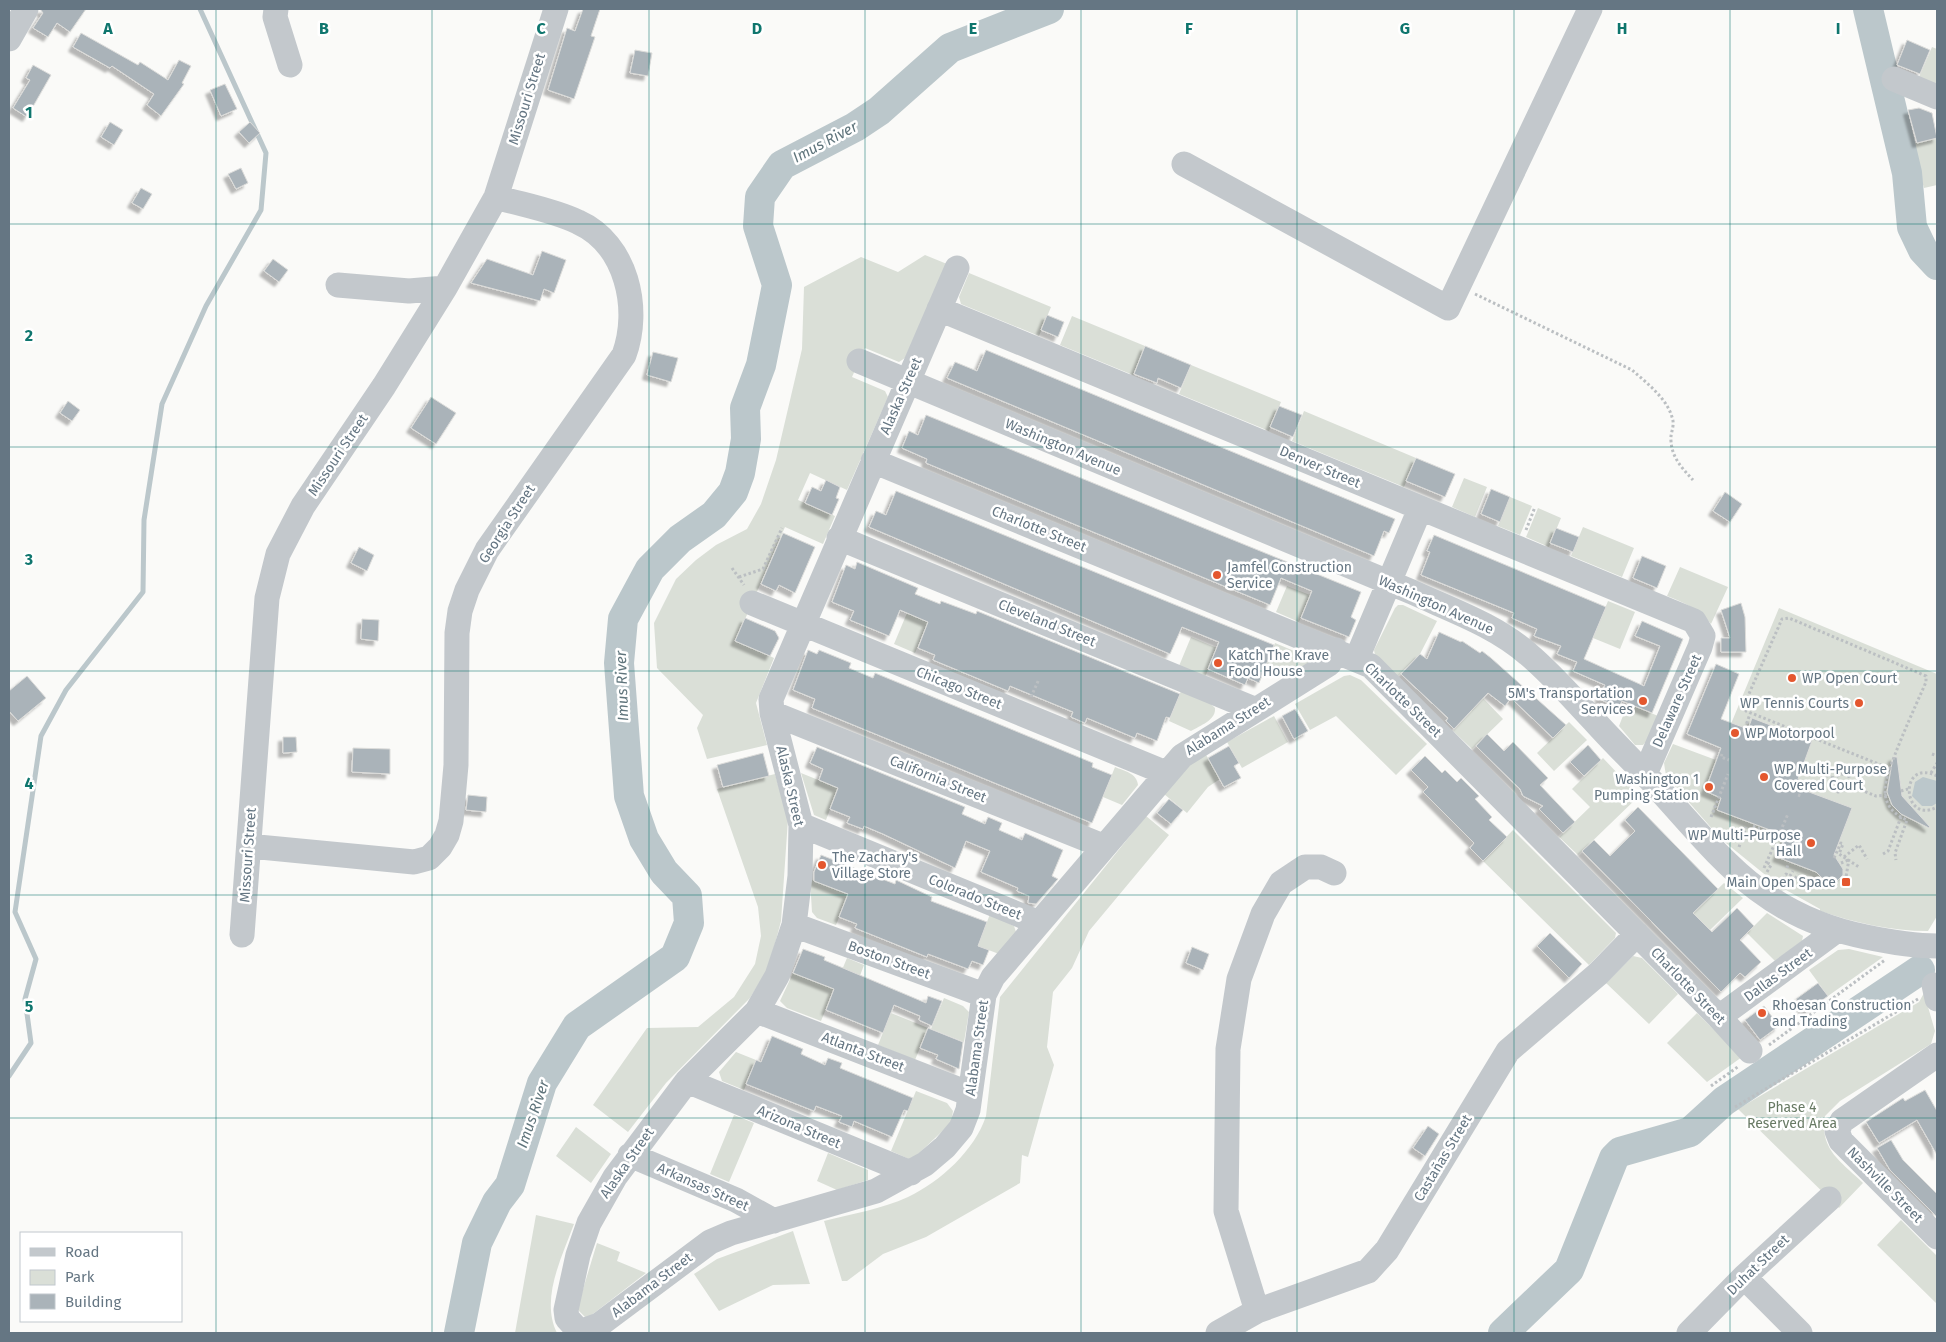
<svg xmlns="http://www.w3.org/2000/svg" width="1946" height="1342" font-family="'Fira Sans',sans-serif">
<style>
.green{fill:#dadfd7}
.water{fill:#bbc7cb}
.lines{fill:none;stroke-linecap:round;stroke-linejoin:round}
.stream{stroke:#bbc7cb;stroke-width:5}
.river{stroke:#bbc7cb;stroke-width:30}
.building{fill:#aab3b9;stroke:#dcdcda;filter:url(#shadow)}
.path{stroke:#bbbfc2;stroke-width:3;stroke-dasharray:2.5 2.5;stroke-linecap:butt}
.minor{stroke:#c3c8cc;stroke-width:25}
.grid{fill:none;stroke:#0f766e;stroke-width:1;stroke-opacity:0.55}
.poi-dot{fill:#e4572e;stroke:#fff;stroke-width:2}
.labels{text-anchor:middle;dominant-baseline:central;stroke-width:5;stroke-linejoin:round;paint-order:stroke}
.street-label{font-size:14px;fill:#657683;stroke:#fff}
.poi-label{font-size:14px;fill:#657683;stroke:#fff;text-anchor:start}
.park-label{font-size:14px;fill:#687a64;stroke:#fff}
.water-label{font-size:15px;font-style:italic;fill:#60757c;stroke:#fff}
.grid-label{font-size:16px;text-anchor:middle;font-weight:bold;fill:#0f766e;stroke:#fff;stroke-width:5;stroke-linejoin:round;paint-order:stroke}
</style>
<defs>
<filter id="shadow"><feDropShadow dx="-4.5" dy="4.5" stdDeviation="1" flood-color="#0004"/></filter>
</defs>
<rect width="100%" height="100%" fill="#fafaf8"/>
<!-- green -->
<path class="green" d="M1932 47 1937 49V85L1919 77Z
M1937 138V185L1924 188 1912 144Z
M925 255 947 264 905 358 899 362 865 348 852 377 885 391 888 397 847 490 810 473 798 500 835 516 823 544 785 527 736 640 774 658 756 703 767 745 707 759 697 728 703 715 657 668 654 623 676 579 696 560 716 545 747 529 761 504 776 460 802 349 804 287 861 257 898 272Z
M969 273 1051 307 1039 336 961 304 959 297Z
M1072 316 1145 346 1133 375 1060 345Z
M1191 365 1281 402 1269 431 1179 394Z
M1304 411 1416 458 1404 487 1292 441Z
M1464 478 1487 487 1475 517 1452 507Z
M1510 497 1532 506 1520 535 1498 526Z
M1538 508 1561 518 1549 547 1526 537Z
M1583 527 1634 548 1622 577 1571 556Z
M1680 567 1728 587 1711 624C1699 609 1685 603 1667 596Z
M1287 586 1310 595 1299 622 1276 612Z
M1608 601 1635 612 1620 649 1593 638Z
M1398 605H1403L1437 621 1420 654 1397 677 1375 655 1374 650 1395 608Z
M1779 608 1937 674V916L1928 931C1890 931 1856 923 1820 911V909L1786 890 1781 891 1779 886 1721 839 1666 776 1664 763 1673 744 1716 760Z
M907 613 928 622 915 653 894 644Z
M1191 637 1217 648 1205 677 1179 666Z
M1275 643 1306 656 1308 658V664L1285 677 1265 668Z
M1350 675 1361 680 1427 744 1396 775 1336 716 1310 730 1295 704 1344 676Z
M1181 691 1211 704 1215 708C1216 720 1201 725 1191 731L1169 721Z
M1483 698 1503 719 1472 749 1453 731Z
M1628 703 1658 716 1647 741 1643 745H1635L1619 726Z
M1274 716 1288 742 1242 768 1227 742Z
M1569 722 1587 740 1554 771 1537 753Z
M1205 753 1220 779 1208 787 1187 813 1164 794 1186 767Z
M1603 758 1639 796 1578 855 1559 837 1590 807 1572 789Z
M1115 767C1124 771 1137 773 1138 785L1122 805 1103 797Z
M801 773 838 788 826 820 814 815Z
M775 774 788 819 781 921 769 967 750 998 666 1083 628 1132 593 1105 647 1028 698 1027 734 997 755 964 761 936 758 907 717 789Z
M1146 816 1169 835 1089 931 1072 968 1053 992 1047 1047 1054 1065 1028 1157 1022 1155 1020 1183 926 1237 883 1254 847 1281H842L824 1221C851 1214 882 1209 908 1197 940 1182 975 1150 986 1116L1000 997Z
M1513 830 1616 933 1615 938 1589 965 1483 861Z
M810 879 848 894 836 925 817 918 812 912Z
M1724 883 1743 898 1710 930 1693 913Z
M1767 913 1803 936 1802 941 1775 961 1747 933Z
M990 914 1014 926 1016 932 999 954 978 946Z
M1849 949 1883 957 1828 996 1809 970 1838 950Z
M1633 956 1642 958 1678 994 1649 1024 1606 983Z
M847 958 864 965 852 997 834 989 821 1021 787 1008 780 1001 793 973 834 989Z
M1924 993 1935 1031 1931 1044 1840 1101 1825 1116C1819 1150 1842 1162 1863 1183L1839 1208 1738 1109 1919 1002Z
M944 998 963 1006 969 1012 964 1042 931 1029Z
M891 1013 928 1028 915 1060 878 1045Z
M1697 1013 1742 1057 1707 1082 1667 1043Z
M736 1052 756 1060 744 1090 722 1081 719 1072Z
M916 1091 947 1103 953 1111 951 1123 916 1156 909 1159 891 1151Z
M734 1115 754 1123 729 1182 710 1174Z
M576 1127 611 1154 591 1183 556 1156Z
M828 1153 868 1170V1180L837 1190 817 1181Z
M536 1215 574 1224C562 1257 540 1299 557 1333H515Z
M1901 1220 1937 1256V1304L1877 1245Z
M793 1231 810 1284 773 1285 719 1311 694 1274 717 1259Z
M597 1243 620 1252 617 1261 646 1273 589 1317H585L577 1309Z"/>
<!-- water -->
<path class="water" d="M1923 777 1937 781V803L1932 806H1922L1912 796 1915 782Z"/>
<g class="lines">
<!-- stream -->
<path class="stream" d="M9 1076 31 1043 25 999 36 959 15 912 41 736 66 690 143 592 144 520 162 404 206 306 261 210 266 153 200 9"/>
<!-- river -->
<path class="river" d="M1868 9 1907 173 1912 227 1923 250 1937 265
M459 1333 477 1243 497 1202 510 1185 542 1083 577 1026 675 957 689 923 687 896 664 872 644 839 629 796 619 663 623 619 650 569 680 539 714 515 733 492 740 473 746 439 745 408 761 365 777 285 758 226 760 197 782 165 855 127 879 111 950 48 1049 9
M1503 1333 1569 1270 1614 1158 1620 1152 1690 1132 1724 1101 1920 970"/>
</g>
<!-- building -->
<path class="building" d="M40 9H86L70 32 57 23 48 37 33 28 43 13Z
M583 9H600L591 36 595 37 574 99 548 90 567 28 575 31Z
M81 33 138 65 140 62 168 80 179 60 191 66 182 83 184 84 161 116 147 105 154 94 112 66 110 68 73 47Z
M1907 40 1930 50 1920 74 1897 65Z
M635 50 652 53 648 76 630 73Z
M33 65 51 75 27 117 13 108 30 80 26 78Z
M225 84 237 109 221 116 210 90Z
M1919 108 1932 113 1937 138 1917 143 1908 110Z
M110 122 123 130 114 145 101 137Z
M250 122 260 133 249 143 239 132Z
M241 168 248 183 236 189 228 174Z
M141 188 152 194 143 209 132 203Z
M542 251 566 260 554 293 544 289 540 301 471 283 487 259 533 275Z
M273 259 288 270 279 282 264 271Z
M1047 315 1064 322 1058 337 1041 330Z
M1145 346 1191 365 1181 388 1158 378 1157 383 1134 374Z
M986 350 1395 519 1389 533 1384 531 1374 556 947 378 955 362 977 371Z
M653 352 678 358 671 382 647 375Z
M431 397 456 413 436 444 411 428Z
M68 401 80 410 72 421 60 413Z
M1279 406 1302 415 1293 437 1270 427Z
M926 415 1361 592 1351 617 1356 620 1349 637 1301 618 1312 591 1281 578 1270 605 926 463 927 459 902 448 909 431 918 435Z
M1416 458 1455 474 1445 497 1406 481Z
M826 480 840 487 836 498 839 499 832 515 805 503 812 487 821 491Z
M1491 489 1510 497 1500 522 1481 514Z
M896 491 1274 645 1259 683 1248 678 1245 685 1208 669 1219 642 1182 627 1170 654 869 527 876 511 886 515Z
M1725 492 1742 504 1730 522 1713 511Z
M1556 528 1579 537 1573 552 1550 543Z
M783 533 815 547 795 593 779 585 776 591 761 584Z
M1434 535 1606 607 1584 659 1644 686 1660 646 1635 636 1642 621 1683 639 1652 713 1622 701 1619 707 1599 699 1605 685 1573 671 1577 662 1557 654 1561 646 1534 636 1537 629 1512 618 1514 613 1421 575 1430 552 1427 551Z
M359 547 374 555 367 571 351 563Z
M1642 556 1666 566 1657 588 1633 578Z
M857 562 918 588 915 594 940 604 941 601 976 614 977 611 1180 694 1170 718 1166 717 1157 741 1137 733 1135 738 1087 718 1085 723 1071 717 1073 712 1010 686 1008 691 933 660 935 655 918 648 928 622 900 610 889 636 850 620 854 611 832 602 846 565 855 569Z
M1741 603 1745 617 1746 652H1721V638H1730L1721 610Z
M745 618 775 631 779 638 770 656 735 641Z
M362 619 379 620 378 641 361 639Z
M1439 632 1461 642 1462 641 1480 653 1482 651 1491 658 1566 725 1553 738 1511 698 1505 706 1488 693 1454 729 1446 721 1448 718 1401 674 1420 654 1427 659Z
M808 650 817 654 819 650 851 663 849 668 873 678 875 673 1093 763 1092 767 1112 775 1092 823 812 708 815 699 793 690Z
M1716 664 1739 674 1721 719 1748 729 1752 718 1812 741 1798 779 1803 781 1801 789 1852 808 1834 855 1843 869V875L1836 882H1826L1816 872 1777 857 1786 836 1717 810 1721 798 1705 791 1721 748 1687 734Z
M27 676 46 698 18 721 9 711V691Z
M1295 709 1308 731 1294 739 1282 716Z
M1487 734 1504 751 1513 742 1548 778 1540 785 1575 822 1563 833 1539 809 1543 806 1523 796 1520 789 1476 746Z
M283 737H296L297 752 283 753Z
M1588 745 1601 760 1584 776 1570 762Z
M1229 746 1239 763 1234 766 1241 778 1224 787 1208 758Z
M817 747 965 807 962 814 985 824 988 817 1002 823 999 830 1022 840 1025 833 1063 850 1052 876 1058 879 1036 904 1028 903 1029 896 1017 891 1018 888 981 872 990 851 966 841 955 868 883 834 864 826 863 829 847 823 850 817 830 809 838 788 819 780 823 769 810 763Z
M353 748 390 749V774L352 772Z
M763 753 769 776 723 787 717 765Z
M1425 756 1442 773 1445 770 1457 782 1461 778 1479 796 1475 799 1492 817 1489 820 1507 837 1483 861 1470 848 1474 843 1423 792 1428 787 1411 770Z
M1893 757H1897L1902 796 1930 827 1929 828 1901 814 1892 805 1887 792Z
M468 795 487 797 486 812 466 810Z
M1169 799 1183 810 1171 824 1157 813Z
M1638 807 1718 889 1693 913 1712 932 1737 908 1754 926 1740 940 1761 962 1745 977 1740 973 1721 992 1582 851 1594 840 1610 856 1635 831 1625 820Z
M821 855 895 884 896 880 932 897 931 901 987 922 978 946 989 950 983 965 972 961 968 969 928 954 927 957 855 928 857 924 839 917 848 894 814 881V872Z
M1550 933 1582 964 1569 978 1537 946Z
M1192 947 1209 954 1203 970 1186 963Z
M803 949 825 957 824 960 926 1003 928 996 942 1001 932 1026 919 1020 920 1016 894 1005 883 1033 826 1010 834 989 793 973Z
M1818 983 1828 996 1806 1012 1796 999Z
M1764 1006 1779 1026 1760 1040 1745 1020Z
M928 1028 963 1042 959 1069 936 1059 938 1055 920 1048Z
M772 1036 803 1049 801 1054 825 1065 828 1058 842 1063 840 1068 913 1098 908 1111 904 1110 892 1137 854 1121 852 1127 839 1122 842 1116 816 1106 814 1111 746 1084 756 1060 761 1062Z
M1925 1090 1937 1111V1155L1917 1120 1879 1143 1866 1122 1903 1098 1905 1101Z
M1428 1126 1439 1134 1425 1156 1413 1148Z
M1891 1140 1903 1160 1937 1194V1217L1890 1170 1877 1148Z"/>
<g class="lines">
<!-- path -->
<path class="path" d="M1475 294 1632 370C1648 384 1669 400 1673 421 1674 428 1670 434 1671 441 1672 458 1682 468 1693 480
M1526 530 1535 507
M732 568 744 585
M739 577 763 569 782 528
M1031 697 1039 679
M1742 730 1744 731 1750 714
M1722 754 1721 757 1729 760
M1932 754 1937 756
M1803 766 1833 778
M1891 769 1746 711 1744 705 1782 619 1789 618 1926 676V682C1917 703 1884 773 1885 791 1885 806 1895 815 1907 820L1895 853 1896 860
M1931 773 1937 763
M1937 776C1898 757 1902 826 1937 807
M1853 787 1847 772 1833 778 1838 792 1853 787 1876 796 1888 795
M1901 791 1908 789
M1798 795 1801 796
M1711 817 1728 774
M1753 826 1779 836
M1739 847 1746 827
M1883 854 1888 851 1901 817
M1844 857 1859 845 1867 859
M1834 858 1841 843 1843 844 1839 854 1859 867
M1841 863 1848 860
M1764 868 1788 814
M1787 868 1788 863
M1767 872 1771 865 1768 863
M1780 883 1786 874 1790 876 1793 871
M1833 883 1835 888
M1847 886 1846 877 1849 859
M1790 887 1798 874
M1769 1045 1885 960
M1711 1086 1739 1066
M1735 1107 1918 999"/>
<!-- minor -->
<path class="minor" d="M276 9 275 17 290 65
M9 39 26 9
M1894 79 1937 97
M1184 164 1448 308 1590 9
M957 268 771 699 772 713 801 825 800 876 794 925 777 976 757 1011 687 1081 615 1177 589 1223 578 1255 566 1310 567 1318 577 1329 585 1330 599 1325 710 1242 731 1233 876 1191 925 1164 945 1147 961 1128 968 1110 984 995 993 977 1182 756 1329 664 1336 650
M338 285 409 291 445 288
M939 309 1694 621 1703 636 1700 647 1645 774
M859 361 1412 592C1451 610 1495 625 1528 654 1553 675 1574 700 1597 724 1616 745 1637 765 1657 787 1723 860 1763 916 1866 937 1890 942 1913 946 1937 946
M873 461 1371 666 1719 1017 1750 1051
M839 538 1254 709
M752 603 1166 773
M1357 658 1420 509
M772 713 1103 846
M801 825 1039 923
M249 846 414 862 429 858 440 847 447 835 451 821 456 765 457 633 460 611 467 590 487 550 624 355C641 309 627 244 578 222 553 210 523 205 496 197
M794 925 984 995
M242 935 267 598 278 554 303 506 384 386 445 288 496 197 556 9
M1934 985 1937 999
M757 1011 970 1094
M1719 1017 1836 931
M1937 1055 1842 1121 1837 1131 1841 1141 1937 1237
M687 1081 911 1173
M630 1155 736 1200 774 1221
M1744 1277 1800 1333
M1257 1311 1226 1211 1228 1049 1239 979 1263 914 1281 883 1305 867H1321L1334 873
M1218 1333 1257 1311 1368 1271 1387 1250 1508 1051 1598 974 1637 934
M1689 1333 1744 1277 1829 1199"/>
</g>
<!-- grid -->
<path class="grid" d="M216 9V1333M432 9V1333M649 9V1333M865 9V1333M1081 9V1333M1297 9V1333M1514 9V1333M1730 9V1333M9 224H1937M9 447H1937M9 671H1937M9 895H1937M9 1118H1937"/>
<!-- markers -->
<g class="poi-dot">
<circle cx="1217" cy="575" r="5"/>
<circle cx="1218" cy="663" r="5"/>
<circle cx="1792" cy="678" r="5"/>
<circle cx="1643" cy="701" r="5"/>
<circle cx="1859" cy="703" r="5"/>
<circle cx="1735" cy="733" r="5"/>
<circle cx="1764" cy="777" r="5"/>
<circle cx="1709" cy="787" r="5"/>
<circle cx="1811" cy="843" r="5"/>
<circle cx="822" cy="865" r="5"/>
<rect x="1841" y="877" width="10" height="10" rx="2.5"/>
<circle cx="1762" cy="1013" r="5"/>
</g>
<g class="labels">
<!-- street labels -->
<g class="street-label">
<text transform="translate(527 99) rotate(-73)">Missouri Street</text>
<text transform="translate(901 396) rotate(-66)">Alaska Street</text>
<text transform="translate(1063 447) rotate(23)">Washington Avenue</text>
<text transform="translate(338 455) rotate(-56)">Missouri Street</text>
<text transform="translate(1320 467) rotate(23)">Denver Street</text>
<text transform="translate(507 524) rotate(-57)">Georgia Street</text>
<text transform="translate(1039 529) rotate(22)">Charlotte Street</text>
<text transform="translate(1436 605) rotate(24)">Washington Avenue</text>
<text transform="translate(1047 623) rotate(22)">Cleveland Street</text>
<text transform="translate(959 688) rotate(22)">Chicago Street</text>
<text transform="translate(1403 700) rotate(44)">Charlotte Street</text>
<text transform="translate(1677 701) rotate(-66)">Delaware Street</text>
<text transform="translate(1228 726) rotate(-32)">Alabama Street</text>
<text transform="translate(938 779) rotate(22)">California Street</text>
<text transform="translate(790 786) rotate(77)">Alaska Street</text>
<text transform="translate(248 855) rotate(-86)">Missouri Street</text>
<text transform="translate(975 897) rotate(22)">Colorado Street</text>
<text transform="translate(889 960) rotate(20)">Boston Street</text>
<text transform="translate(1778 975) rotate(-36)">Dallas Street</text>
<text transform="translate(1688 986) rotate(46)">Charlotte Street</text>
<text transform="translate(977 1048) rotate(-82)">Alabama Street</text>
<text transform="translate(863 1052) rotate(21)">Atlanta Street</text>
<text transform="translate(799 1127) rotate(23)">Arizona Street</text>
<text transform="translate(1443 1158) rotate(-59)">Castañas Street</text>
<text transform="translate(627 1163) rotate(-55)">Alaska Street</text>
<text transform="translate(1885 1185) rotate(45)">Nashville Street</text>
<text transform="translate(703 1187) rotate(24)">Arkansas Street</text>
<text transform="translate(1758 1265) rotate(-44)">Duhat Street</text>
<text transform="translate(652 1285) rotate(-37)">Alabama Street</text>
</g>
<!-- poi labels -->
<g class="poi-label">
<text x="1227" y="567">Jamfel Construction<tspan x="1227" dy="16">Service</tspan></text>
<text x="1228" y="655">Katch The Krave<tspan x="1228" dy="16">Food House</tspan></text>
<text x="1802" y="678">WP Open Court</text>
<text x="1633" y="693" text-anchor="end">5M's Transportation<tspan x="1633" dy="16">Services</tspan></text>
<text x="1849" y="703" text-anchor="end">WP Tennis Courts</text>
<text x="1745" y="733">WP Motorpool</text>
<text x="1774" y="769">WP Multi-Purpose<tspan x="1774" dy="16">Covered Court</tspan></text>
<text x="1699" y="779" text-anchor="end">Washington 1<tspan x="1699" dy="16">Pumping Station</tspan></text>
<text x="1801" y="835" text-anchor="end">WP Multi-Purpose<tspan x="1801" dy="16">Hall</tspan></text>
<text x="832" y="857">The Zachary's<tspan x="832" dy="16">Village Store</tspan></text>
<text x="1836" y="882" text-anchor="end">Main Open Space</text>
<text x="1772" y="1005">Rhoesan Construction<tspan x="1772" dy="16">and Trading</tspan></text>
</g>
<!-- park labels -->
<g class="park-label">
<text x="1792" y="1107">Phase 4<tspan x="1792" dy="16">Reserved Area</tspan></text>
</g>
<!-- water labels -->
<g class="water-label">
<text transform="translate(825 142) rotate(-28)">Imus River</text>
<text transform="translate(622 686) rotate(-92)">Imus River</text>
<text transform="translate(533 1114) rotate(-71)">Imus River</text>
</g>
</g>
<g class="grid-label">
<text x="108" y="34">A</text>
<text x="324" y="34">B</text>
<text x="541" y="34">C</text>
<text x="757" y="34">D</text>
<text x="973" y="34">E</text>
<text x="1189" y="34">F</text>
<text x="1405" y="34">G</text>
<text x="1622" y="34">H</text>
<text x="1838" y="34">I</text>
<text x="29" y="118">1</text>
<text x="29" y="341">2</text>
<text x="29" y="565">3</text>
<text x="29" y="789">4</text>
<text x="29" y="1012">5</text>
</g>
<!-- border -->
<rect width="1946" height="1342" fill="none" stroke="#657683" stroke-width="20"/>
<!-- legend -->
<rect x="20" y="1232" width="162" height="90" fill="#ffffff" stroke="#c1c8cd"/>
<rect x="30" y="1248" width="25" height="8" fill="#c3c8cc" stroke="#c1c8cd"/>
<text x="65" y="1257" font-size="15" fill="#657683">Road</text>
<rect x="30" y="1270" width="25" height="15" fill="#dadfd7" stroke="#c1c8cd"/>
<text x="65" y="1282" font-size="15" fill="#657683">Park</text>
<rect x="30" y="1294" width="25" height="15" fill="#aab3b9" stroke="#c1c8cd"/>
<text x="65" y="1307" font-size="15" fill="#657683">Building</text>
</svg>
